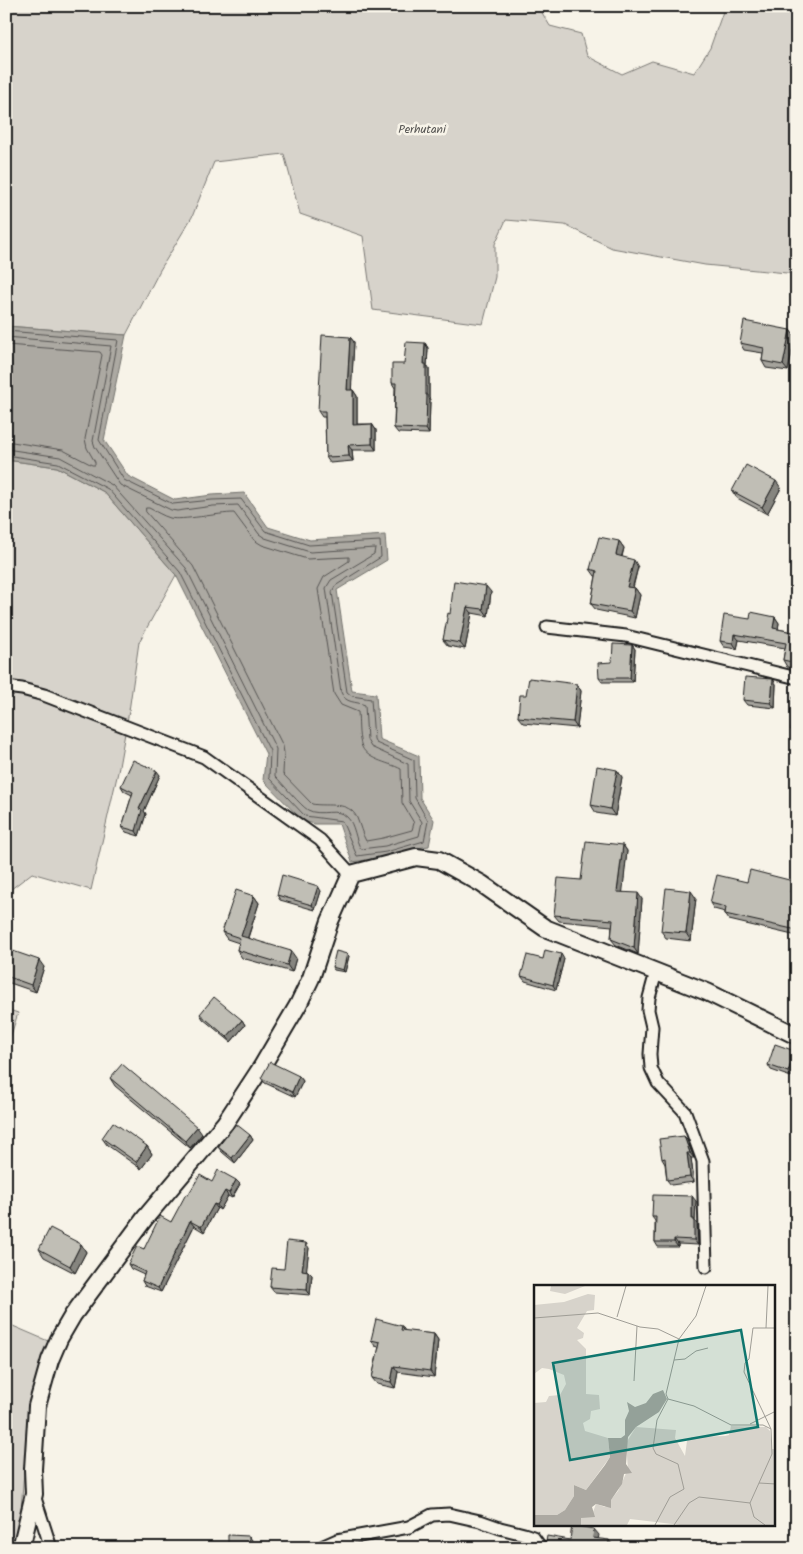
<svg xmlns="http://www.w3.org/2000/svg" width="803" height="1554" font-family="Kalam,sans-serif">
<style>
.green{fill:#d7d3cb;stroke:#7a7874}
.water{fill:#aca9a2;stroke:#72716c}
.lines{fill:none;stroke-linecap:round;stroke-linejoin:round}
.shore{stroke:#565452;stroke-width:1}
.minor-casing{stroke:#1c1c1c;stroke-width:15}
.secondary-casing{stroke:#1c1c1c;stroke-width:20}
.minor{stroke:#f7f3e8;stroke-width:11}
.secondary{stroke:#f7f3e8;stroke-width:16}
.wall{fill:#a5a39c;stroke:#1c1c1c}
.shaded-wall{fill:#86857f;stroke:#1c1c1c}
.building{fill:#c0beb5;stroke:#1c1c1c}
.labels{text-anchor:middle;dominant-baseline:central;stroke-width:5;stroke-linejoin:round;paint-order:stroke}
.park-label{font-size:12px;fill:#545351;stroke:#f7f3e8}
.inset-road{fill:none;stroke:#9f9d96;stroke-width:1}
.view{fill:#0f766e;fill-opacity:0.15;stroke:#0f766e;stroke-width:2.5}
.inset-edge{fill:none;stroke:#1c1c1c;stroke-width:2.5}
</style>
<rect width="100%" height="100%" fill="#f7f3e8"/>
<filter id="ink" filterUnits="userSpaceOnUse"><feTurbulence type="fractalNoise" baseFrequency=".02" numOctaves="2"/><feDisplacementMap in="SourceGraphic" scale="10" xChannelSelector="R" yChannelSelector="G"/><feConvolveMatrix kernelMatrix="1 2 1 2 8 2 1 2 1" color-interpolation-filters="sRGB"/></filter>
<g filter="url(#ink)">
<!-- green -->
<path class="green" d="M6 6H538L550 26 581 34 587 56 622 74 652 61 694 73 710 48 725 6H797V274L705 265 612 248 565 225 506 220 495 244V277L483 324 373 310 363 236 300 214 284 154 214 162 192 217 160 270 126 335 6 326Z
M6 460 57 467 104 492 176 575 139 642 129 711 118 772 91 890 32 873 6 893Z
M6 1009 18 1013 6 1051Z
M6 1323 48 1341 29 1409 20 1522 13 1548H6Z"/>
<!-- water -->
<path class="water" d="M6 326 126 335 104 440 128 476 175 500 212 495 244 493 268 527 310 540 385 535 387 560 337 590 352 691 376 694 379 739 419 756 420 798 434 820 429 846 412 849 387 857 352 862 339 824H315L303 821 263 780 266 754 176 575 104 492 57 467 6 460Z"/>
<g class="lines">
<!-- shore -->
<path class="shore" d="M6 331 118 340 99 440 124 480 173 504 212 500 241 499 265 531 309 545 380 541 381 557 335 586 332 592 347 692 352 696 371 699 374 739 376 743 414 760 415 798 428 821 424 841 386 852 357 856 342 821 305 816 269 778 270 751 180 572 108 489 58 463 6 455
M6 337 111 346 93 441 95 447 120 485 171 510 177 511 213 506 238 505 259 534 265 538 310 552 375 548 374 554 331 580 326 588 341 692C345 704 356 701 365 705L367 740 371 747 408 764 409 801 422 822 419 836 385 846 361 849C355 840 355 824 347 817 338 807 320 817 308 810 301 806 282 783 275 776L276 749 186 568 112 485 60 457 6 449
M6 345 100 352 102 355 85 439 87 448 95 462V465H92L63 450 6 441
M146 508H149C155 511 163 516 170 518 181 521 219 513 234 513L254 540 262 545 307 559 349 557V561L324 577 318 589 334 694 341 705 358 712C359 722 358 734 361 744 365 760 388 762 401 769L402 803 414 823 412 830 383 838 366 841C362 834 360 825 357 818 349 800 327 807 312 804L283 774 284 753 283 746 193 566 146 512Z"/>
<!-- minor casing -->
<g class="minor-casing">
<path id="minor" d="M547 627 626 636 797 678
M6 687 22 689 44 695 204 757 320 840 351 874
M656 972 649 998 648 1010 652 1027 650 1054 651 1068 658 1083 685 1112 703 1161 706 1267
M34 1495 51 1548
M319 1548 337 1540 409 1527 432 1515 449 1514 480 1521 500 1528 524 1534 533 1537 541 1548"/>
</g>
<!-- secondary casing -->
<g class="secondary-casing">
<path id="secondary" d="M21 1548 34 1494 33 1469 37 1406 50 1360 59 1339 73 1315 145 1218 225 1123 261 1068 298 1005 311 978 330 921 351 874 416 857 439 860 482 884 545 928 707 992 797 1036"/>
</g>
<!-- minor -->
<use href="#minor" class="minor"/>
<!-- secondary -->
<use href="#secondary" class="secondary"/>
</g>
<!-- wall -->
<path class="wall" d="M790 330 795 337 788 371 766 368 762 361 763 353 744 350 740 343Z
M350 337 354 342 351 390H353L357 396V424H372L376 430V450H352L353 461 330 463 326 457 325 417H322L318 411Z
M425 343 428 348 427 366 429 369V398L430 400 429 434 398 433 394 428 395 388 392 383 404 364Z
M781 488 767 514 737 498 732 491Z
M619 541 624 548 622 557 638 567 633 588H635L640 595 635 618 596 610 591 604 596 576H595L590 569Z
M491 592 488 616 472 613 465 649 448 646 443 640 450 614Z
M775 617 779 623 778 629 797 633V668L787 667 783 660 785 648 739 640 737 649 724 647 720 641 750 619Z
M632 645 635 649 633 682H602L599 678 612 662Z
M773 679 776 684 775 708 747 705 743 700Z
M577 684 581 691 577 728 523 723 518 717 526 695Z
M797 697V735H795L791 730Z
M617 770 622 777 615 816 596 813 591 805Z
M160 775 144 811 146 814 139 836 126 832 122 827 132 795 124 791 121 786Z
M623 845 627 851 622 892 642 899 638 954 616 945 611 939 612 926 559 921 554 915 581 880Z
M793 881 797 887 796 893 797 894V936L729 920 725 914V912L714 909 710 903 747 882Z
M321 891 315 910 280 900 277 895Z
M254 896 259 903 248 938 296 958 292 972 242 958 237 950 239 943 227 939 222 932Z
M696 898 691 941 666 938 661 931Z
M349 956 345 972 334 970 332 967Z
M543 959H564L556 990 525 981 521 976Z
M6 962 44 967 36 992 7 982Z
M200 1014 242 1020 245 1025 231 1042 203 1019Z
M797 1054V1060L791 1077 771 1070 768 1065Z
M299 1076 303 1081 295 1097 265 1083 261 1078Z
M110 1078 202 1134 190 1148 115 1086Z
M250 1135 253 1140 235 1163 222 1152 218 1147Z
M684 1136 687 1140 694 1158H691L694 1182 671 1185 667 1180 665 1164 662 1159Z
M102 1138 147 1146 152 1154 141 1169 107 1145Z
M240 1184 232 1198 228 1196 220 1210 217 1208 204 1232 194 1226 161 1292 145 1286 142 1281 144 1275 131 1269 128 1264 171 1222 188 1195Z
M696 1201 695 1221 697 1224 698 1245 678 1244V1247H658L655 1242V1221L652 1217Z
M81 1244 86 1252 75 1273 44 1257 39 1249Z
M309 1248 306 1270 308 1271 312 1275 310 1295 274 1292 270 1287 284 1269Z
M402 1326 405 1331 434 1334 438 1340 434 1377 398 1372 395 1388 377 1384 372 1378 379 1347 375 1346 371 1340Z"/>
<!-- shaded-wall -->
<path class="shaded-wall" d="M790 330 795 337 788 371 783 365Z
M350 337 354 342 351 396 347 390Z
M425 343 428 348 427 366 429 369V398L430 400 429 434 426 429 424 364Z
M353 390 357 396V430L353 425Z
M372 424 376 430V450L372 444Z
M348 445 352 450 353 461 349 456Z
M776 481 781 488 767 514 762 507Z
M619 541 624 548 620 562 616 555Z
M634 560 638 567 631 593 627 587Z
M486 586 491 592 488 616 483 609Z
M635 588 640 595 635 618 630 611Z
M467 607 472 613 465 649 460 643Z
M775 617 779 623 777 635 773 628Z
M734 634 739 640 737 649 733 643Z
M632 645 635 649 633 682 630 678Z
M773 679 776 684 775 708 771 703Z
M577 684 581 691 577 728 573 722Z
M617 770 622 777 615 816 610 809Z
M157 771 160 775 144 811 146 814 139 836 136 831 139 809Z
M623 845 627 851 622 898 617 892Z
M793 881 797 887 794 899 790 892Z
M318 886 321 891 315 910 312 905Z
M691 891 696 898 691 941 686 933Z
M638 893 642 899 638 954 634 948Z
M254 896 259 903 246 943 241 936Z
M291 951 296 958 292 972 287 965Z
M347 954 349 956 345 972 343 970Z
M561 954 564 959 556 990 553 985Z
M39 960 44 967 36 992 31 985Z
M242 1020 245 1025 231 1042 227 1037Z
M795 1051 797 1054V1060L791 1077 788 1072Z
M299 1076 303 1081 295 1097 292 1092Z
M197 1127 202 1134 190 1148 185 1141Z
M250 1135 253 1140 235 1163 232 1158Z
M684 1136 687 1140 694 1158 690 1153Z
M147 1146 152 1154 141 1169 136 1162Z
M687 1153 691 1158 694 1182 690 1177Z
M236 1180 240 1184 232 1198 229 1193Z
M225 1191 228 1196 220 1210 217 1205Z
M692 1196 696 1201 695 1221 697 1224 698 1245 694 1240 692 1219Z
M214 1204 217 1208 204 1232 201 1227Z
M190 1221 194 1226 161 1292 158 1288Z
M674 1239 678 1244V1247L674 1242Z
M306 1243 309 1248 306 1275 302 1270Z
M81 1244 86 1252 75 1273 70 1266Z
M308 1271 312 1275 310 1295 307 1290Z
M434 1334 438 1340 434 1377 430 1371Z
M394 1366 398 1372 395 1388 391 1382Z
M594 1529 599 1535 597 1544 593 1538Z
M249 1536 252 1540V1548H249Z
M609 1540 614 1547V1548H608Z"/>
<!-- building -->
<path class="building" d="M744 321 790 330 783 365 762 361 764 348 740 343Z
M322 335 350 337 347 390H353V425L372 424V444L348 445 349 456 326 457 325 411H318Z
M406 342 425 343 424 364H426V395H427L426 429 394 428 396 383H392V364H404Z
M746 465 776 481 762 507 732 491Z
M599 537 619 541 616 555 634 560 627 587 635 588 630 611 591 604 597 571 590 569Z
M454 581 486 586 483 609 467 607 460 643 443 640 448 613 450 614Z
M751 612 775 617 773 628 797 633V663L783 660 786 643 734 634 733 643 720 641 724 615 750 619Z
M613 644 632 645 630 678H599L598 663 612 662Z
M745 677 773 679 771 703 743 700Z
M529 678 577 684 573 722 518 717 520 695H526Z
M793 697H797V730H791Z
M133 760 157 771 139 809 142 810 136 831 122 827 133 792 121 786Z
M597 766 617 770 610 809 591 805Z
M586 841 623 845 617 892 638 893 634 948 611 939 613 920 554 915 558 878 581 880Z
M750 870 793 881 790 892 797 894V930L725 914 726 907 710 903 717 875 747 882Z
M282 875 318 886 312 905 277 895Z
M666 888 691 891 686 933 661 931Z
M236 890 254 896 241 936 291 951 287 965 237 950 240 938 222 932Z
M10 950 39 960 31 985 6 976V962Z
M545 950 561 954 553 985 521 976 527 955 543 959Z
M336 951 347 954 343 970 332 967Z
M214 997 242 1020 227 1037 200 1014Z
M775 1044 795 1051 788 1072 768 1065Z
M270 1062 299 1076 292 1092 261 1078Z
M122 1064 197 1127 185 1141 110 1078Z
M113 1122 147 1146 136 1162 102 1138Z
M236 1124 250 1135 232 1158 218 1147Z
M684 1136 690 1153H687L690 1177 667 1180 665 1158 662 1159 659 1139Z
M218 1170 236 1180 229 1193 225 1191 217 1205 214 1204 201 1227 190 1221 158 1288 142 1281 145 1272 128 1264 137 1246 144 1249 160 1216 171 1222 186 1194 188 1195 200 1175 212 1182Z
M653 1195 692 1196V1219H694V1240L674 1239V1242H655L656 1217H652Z
M50 1228 81 1244 70 1266 39 1249Z
M287 1241 306 1243 302 1270 308 1271 307 1290 270 1287 272 1268 284 1269Z
M376 1319 402 1326 401 1330 434 1334 430 1371 394 1366 391 1382 372 1378 380 1342 371 1340Z
M572 1525 594 1529 593 1538 609 1540 608 1548H545L547 1536 570 1540Z
M228 1535 249 1536V1548H228Z
M108 1544V1548H91Z"/>
</g>
<g class="labels">
<!-- park labels -->
<g class="park-label">
<text x="422" y="129">Perhutani</text>
</g>
</g>
<!-- overview -->
<g transform="translate(534 1285)">
<rect width="241" height="241" fill="#f7f3e8"/>
<path d="M17 1H51L31 9 16 6ZM54 9 61 10 60 25 53 26 43 43 50 48 49 53 43 55 52 64V109L65 110 66 124 57 126 56 134 49 138 51 146 74 153 76 172 52 205 40 200V211L31 225 23 230H0V118L12 117 15 111 26 110 32 99 30 90 15 84 8 83 0 89V20L30 17ZM197 141 232 142 236 146 238 164H241V240H147L96 234 93 240H47V233L59 227 62 219 71 222 84 206 94 184 92 158 102 142 142 145 141 153 151 171 153 156 158 152 191 151 195 150Z" fill="#d7d3cb"/>
<path d="M129 105 133 114 125 127 102 142 94 152 92 179 98 188 90 189 88 199 77 215V223L62 219 58 222 61 232 47 233V240H0V230H23L31 225 40 211V200L52 205 71 180 76 172 74 153H87L91 150V135L95 126 93 117 101 122 112 118 119 109Z" fill="#aca9a2"/>
<path class="inset-road" d="M172 1 162 31 145 54 132 109 134 114 160 121 197 140H229L237 144M83 32 92 1M0 33 64 28 106 42 124 44 145 54M232 43 234 1M140 75 151 74 162 66 174 63M100 96 103 41M216 139 242 126M225 198 242 199M121 240 136 212 150 204 144 179 122 169 119 163 123 135 134 114M140 240 155 218 165 212 216 218M231 240 220 232 216 218 238 169 237 144 210 87 211 78 215 74 219 43H242"/>
<path class="view" d="M207 45 224 142 36 175 19 78Z"/>
<rect width="241" height="241" class="inset-edge"/>
</g>
<!-- margin -->
<rect width="803" height="1554" fill="none" stroke="#f7f3e8" stroke-width="25"/>
<rect x="12" y="12" width="778" height="1529" fill="none" stroke="#1c1c1c" stroke-width="2" filter="url(#ink)"/>
</svg>
